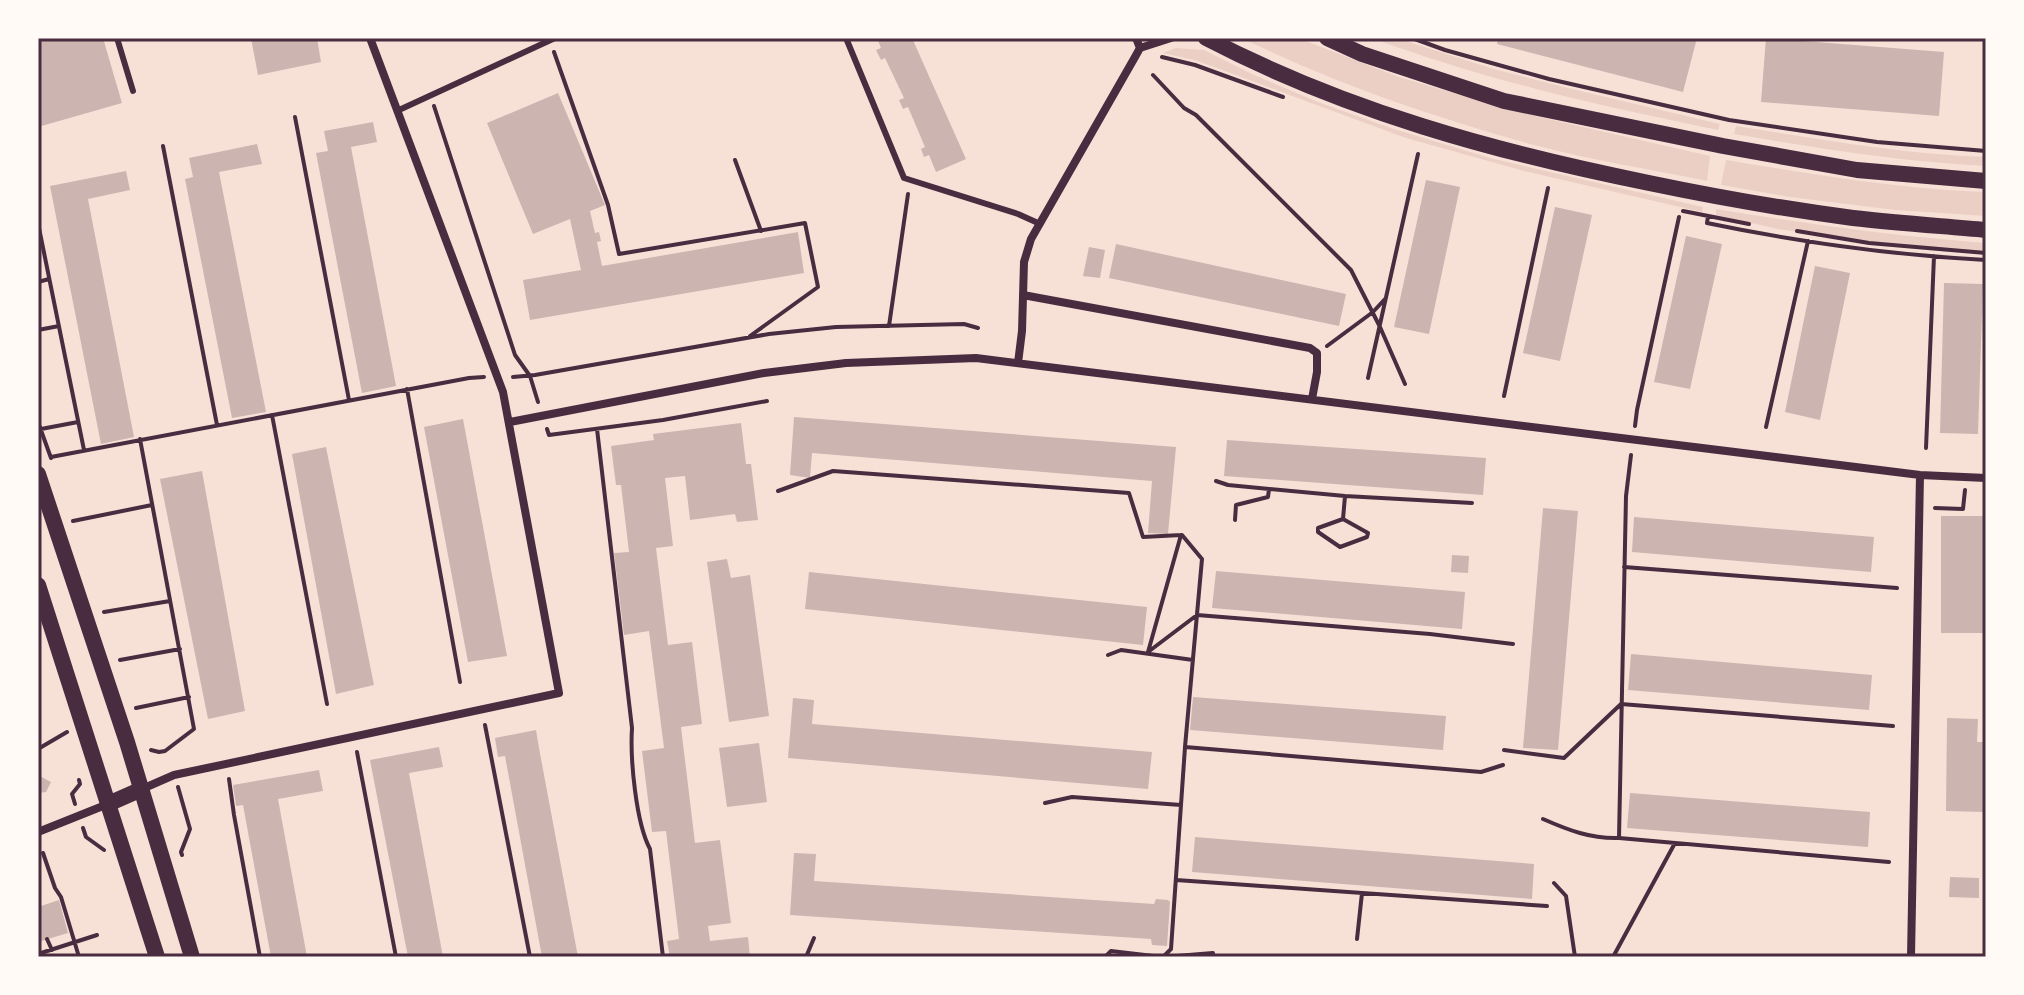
<svg xmlns="http://www.w3.org/2000/svg" width="2024" height="995" font-family="Commissioner,sans-serif">
<style>
.green{fill:#ebcfc5}
.building{fill:#ccb4b1}
.lines{fill:none;stroke-linecap:round;stroke-linejoin:round}
.path{stroke:#4a2c40;stroke-width:4}
.service{stroke:#4a2c40;stroke-width:6}
.minor{stroke:#4a2c40;stroke-width:8}
.secondary{stroke:#4a2c40;stroke-width:16}
.neatline{fill:none;stroke:#4a2c40;stroke-width:3}
</style>
<rect width="100%" height="100%" fill="#f7e1d7"/>
<!-- green -->
<path class="green" d="M1242 38H1298L1399 77 1522 113 1710 156 1707 181C1650 169 1589 160 1534 145 1434 117 1335 84 1242 38Z
M1372 38H1396L1494 69 1572 89 1720 124 1718 130C1601 106 1484 80 1372 38Z
M1176 48 1204 50 1252 74 1318 102 1394 129 1494 159 1703 207 1702 212 1524 171 1406 138 1214 67 1194 60 1163 53Z
M1736 126C1819 139 1902 154 1986 157V166C1901 162 1817 148 1734 134Z
M1726 160C1812 174 1899 189 1986 192V216L1895 210 1790 197 1721 185Z
M1716 209C1807 224 1894 236 1986 243V252L1868 242 1778 229 1716 215Z"/>
<!-- building -->
<path class="building" d="M38 38H103L122 103 38 127Z
M251 38H317L321 62 258 75Z
M877 38H912L966 159 936 172 929 155 924 157 921 149 925 147 908 107 903 109 899 100 904 98 885 58 881 60 876 50 881 48Z
M1498 38H1697L1683 92 1497 44Z
M1766 38 1944 52 1939 116 1761 102Z
M558 93 605 205 590 211 595 233 599 232 601 241 597 242 602 266 798 232 804 273 530 320 523 280 581 270 570 219 533 234 487 123Z
M373 122 377 142 351 147 396 386 362 393 316 153 328 151 324 131Z
M257 144 262 164 219 172 266 412 232 418 185 179 193 177 189 158Z
M126 171 130 190 88 199 134 437 101 444 50 186Z
M1426 180 1460 187 1429 334 1394 327Z
M1555 207 1592 215 1560 361 1523 353Z
M1686 236 1722 244 1690 389 1654 382Z
M1116 244 1346 294 1339 326 1109 278Z
M1089 247 1105 250 1100 278 1083 276Z
M1815 266 1850 273 1820 420 1785 412Z
M1944 283 1983 284 1978 434 1940 433Z
M794 417 1176 447 1168 534 1148 533 1152 481 812 453 810 478 790 475Z
M463 419 507 656 468 662 424 427Z
M741 423 746 464H751L758 520 737 522 735 514 690 520 685 476 665 478 673 546 656 548 668 645 692 642 702 724 681 727 695 843 720 840 731 923 708 926 710 941 748 937 750 957H670L667 941 679 939 666 831 652 832 642 751 664 748 649 631 624 635 614 553 629 552 621 485H616L611 446 654 440 653 434Z
M1227 440 1486 458 1483 495 1224 476Z
M326 447 374 685 336 694 292 454Z
M202 471 245 711 208 719 160 479Z
M1543 508 1578 511 1558 750 1523 748Z
M1941 516H1984L1983 633H1941Z
M1634 517 1874 537 1871 572 1632 552Z
M1452 555 1469 556 1468 573 1451 572Z
M727 559 731 578 750 575 769 716 729 722 707 562Z
M1216 571 1465 592 1462 629 1212 608Z
M809 572 1147 607 1143 645 805 609Z
M1631 654 1872 675 1869 710 1628 690Z
M1193 697 1446 716 1443 750 1190 730Z
M793 698 814 700 812 724 1152 752 1148 789 788 758Z
M1947 718 1978 719 1977 742H1986V812L1946 811Z
M536 730 539 748 578 957H542L505 756 498 757 495 738Z
M759 743 767 802 727 807 719 748Z
M439 747 443 767 409 773 443 957H408L370 760Z
M319 770 323 791 278 799 307 957H271L243 805 236 806 233 785Z
M38 775 51 782 46 792 38 793Z
M1630 793 1870 812 1868 847 1627 828Z
M1195 837 1534 864 1532 899 1192 872Z
M794 853 816 854 814 881 1154 904 1156 899 1168 900 1170 902 1167 946 1152 945 1151 939 790 915Z
M1950 877 1979 878V898L1949 897Z
M59 900 68 933 38 942V907Z"/>
<g class="lines">
<!-- path -->
<path class="path" d="M1412 38 1445 50 1549 79 1729 120 1877 142 1986 151
M554 52 608 205 619 254 805 223 818 287 750 336
M1162 57 1195 65 1283 97
M1153 75 1184 108 1196 115 1351 270 1380 327 1405 384
M434 106 515 355 530 376 538 402
M295 117 349 400
M163 146 217 425
M735 160 761 231
M1683 211 1749 224
M1708 216 1707 223C1798 242 1892 255 1986 260
M38 223 84 450
M1797 231 1869 243 1986 253
M38 282 49 279
M889 326 908 194
M38 330 59 326
M1327 346 1373 312 1385 299
M513 377 535 375 769 334 836 327 964 324 978 328
M1368 378 1418 154
M407 389 460 682
M1504 396 1548 188
M272 415 327 704
M38 422 51 458
M1635 426 1637 410 1679 217
M1766 427 1808 241
M41 429 78 422
M547 429 549 435 663 420 767 401
M597 429 632 728C630 759 636 823 650 849L663 957
M140 439 194 729 165 751 159 752 151 750
M1926 448 1934 256
M51 457 469 378 484 377
M1216 481 1228 485 1345 496 1472 503
M778 491 833 471 1129 493 1143 537 1181 535
M1935 508 1963 509 1965 490
M1343 519 1368 533 1367 537 1340 547 1318 532V528L1343 519 1345 496
M1235 520 1236 505 1268 497 1269 489
M73 521 152 505
M1624 567 1897 588
M104 612 170 601
M1148 652 1197 615 1430 634 1513 644
M1148 652 1181 535
M1108 655 1121 650 1193 660
M120 660 180 649
M136 708 189 697
M485 725 530 957
M1185 747 1481 772 1503 765
M38 749 67 732
M1504 750 1564 758 1621 704 1893 726
M357 752 396 957
M229 779 234 815 260 957
M178 787 190 829 181 852 182 855
M1045 803 1072 797 1181 805
M75 804 72 794 80 784 79 780
M1543 819C1568 830 1591 839 1619 838L1889 862
M83 828 86 837 104 850
M1619 838 1626 496 1631 455
M43 853 55 888 61 897 79 957
M1176 880 1547 906
M1554 883 1566 896 1575 957
M47 939 52 950
M1357 939 1362 893
M38 954 97 935
M806 957 814 938
M1105 957 1111 951 1162 957
M1163 957 1171 949 1185 747 1202 559 1182 535
M1164 957 1213 953
M1613 957 1675 843"/>
<!-- service -->
<path class="service" d="M117 38 133 91
M846 38 904 178 1018 214 1038 223
M399 110 555 38"/>
<!-- minor -->
<path class="minor" d="M1140 48 1171 38
M1023 295 1310 348 1317 353V372L1312 399
M1018 363 1022 331 1024 262 1031 239 1135 57 1140 48 1136 38
M510 422 764 373 846 363 976 358 1920 475 1986 478
M142 789 174 775 559 693 503 392 370 38
M38 832 108 804
M1911 957 1920 475"/>
<!-- secondary -->
<path class="secondary" d="M1206 38C1346 111 1495 152 1649 183 1716 197 1785 209 1853 218 1897 223 1942 226 1986 230
M1327 38 1362 54 1504 101 1723 146 1857 170 1986 181
M38 474 127 742 192 957
M38 585 157 957
M108 804 142 789"/>
</g>
<!-- border -->
<rect width="2024" height="995" fill="none" stroke="#fffaf5" stroke-width="80"/>
<rect x="40" y="40" width="1944" height="915" class="neatline"/>
</svg>
